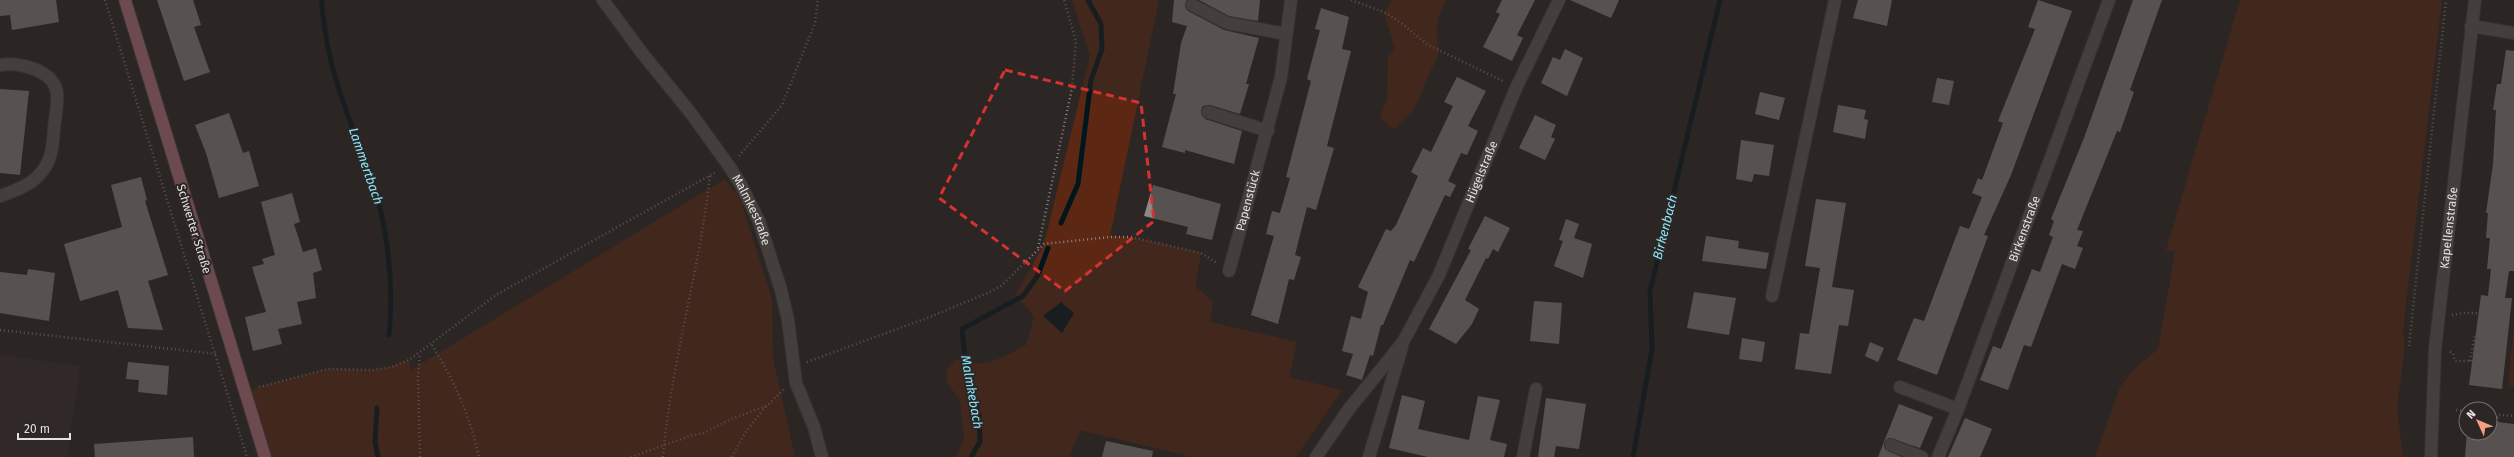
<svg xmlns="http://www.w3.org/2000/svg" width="2514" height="457" font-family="'Fira Sans',sans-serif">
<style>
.built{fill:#392e2a}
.green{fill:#5c2813}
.water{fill:#00161c}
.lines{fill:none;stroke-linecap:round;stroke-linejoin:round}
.stream{stroke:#00161c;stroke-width:5}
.building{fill:#8d8785}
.minor-casing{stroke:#464241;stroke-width:14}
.major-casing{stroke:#464241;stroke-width:14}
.path{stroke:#898583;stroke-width:2.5;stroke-dasharray:1 3;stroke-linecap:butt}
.minor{stroke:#625d5b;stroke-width:12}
.major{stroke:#bb7583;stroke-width:12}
.marked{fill:none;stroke:#d73131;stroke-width:3;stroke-dasharray:8 5;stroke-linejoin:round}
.labels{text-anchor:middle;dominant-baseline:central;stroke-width:4;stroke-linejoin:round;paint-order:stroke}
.street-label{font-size:12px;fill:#e4e1df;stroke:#2c2725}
.water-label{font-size:13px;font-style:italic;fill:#89e7fc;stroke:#2c2725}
</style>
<rect width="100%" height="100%" fill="#2c2725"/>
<!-- built -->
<path class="built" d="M0 355 80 366 67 457H0Z"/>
<!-- green -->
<path class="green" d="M1072 0H1159L1110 236 1131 237 1201 253 1195 286 1213 302 1210 322 1297 342 1289 377 1342 390 1296 457H1193L1080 430 1069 457H956L964 440 960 400 946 381 947 370 955 360C966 358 967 362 976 363 990 366 1014 352 1026 345L1034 317 1016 294 1044 244 1090 56Z
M1392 0H1447C1436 18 1434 30 1440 50L1414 109 1394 129 1380 118 1387 99 1388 57 1395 50 1384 12Z
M2240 0H2442L2403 330 2405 345 2397 408 2403 457H2095L2120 387 2132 371 2158 349 2175 252 2166 250Z
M725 179 741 201 772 299 773 358 795 457H265L245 391 328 369 373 370 391 367 409 360 411 370Z
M2514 322V387H2508Z"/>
<!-- water -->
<path class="water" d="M1061 302 1074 313 1062 333 1043 316Z"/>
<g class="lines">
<!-- stream -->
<path class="stream" d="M322 0C321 10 324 20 325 30 332 82 353 127 370 175 388 224 394 284 389 335
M1061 223 1078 184 1091 80 1102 49 1101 24 1088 0
M377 408 375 442 378 457
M971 457 980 442 979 416 966 369 962 329 1023 296 1038 275 1048 248
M1633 457 1652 349 1650 291 1720 0"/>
</g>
<!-- building -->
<path class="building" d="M0 0H56L59 22 12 30 10 15 0 16Z
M157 0H193L201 25 194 27 210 72 184 81Z
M1174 0H1187L1185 6 1188 11 1224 30 1259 38 1246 84H1249L1240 114 1210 105 1203 106 1201 110 1205 119 1242 131 1234 164 1185 150V153L1162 147 1176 94H1173L1181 43 1187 26 1172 22Z
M1199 0H1260L1258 21 1229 16Z
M1502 0H1535L1517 35 1523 38 1512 61 1483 47 1500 14 1496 12Z
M1570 0H1619L1611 18Z
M1858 0H1892L1887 26 1853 18Z
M2038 0 2072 11 2011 175 1984 235 1988 236 1937 375 1897 360 1914 318 1924 321 1960 226 1969 229 1982 197 1972 193 1978 178 1982 180 2003 123 1998 121 2035 29 2028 27Z
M2133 0H2162L2130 90 2134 92 2120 132 2117 131 2077 230 2083 231 2077 246 2083 248 2075 269 2062 264 2031 347 2024 345 2008 390 1980 380 1993 346 2001 349 2032 269 2040 272 2053 237 2049 235 2054 221 2051 219 2084 138Z
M1321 8 1349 17 1342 49 1351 51 1327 146 1334 148 1316 210 1307 207 1295 255 1301 257 1294 280 1289 279 1278 324 1251 315 1274 236 1266 234 1272 211 1280 213 1290 178 1286 177 1311 81 1307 79 1320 30 1315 29Z
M1565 49 1583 58 1567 96 1541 83 1553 57 1560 60Z
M2506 50 2514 51V271H2509L2505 298H2512L2502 389 2469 385 2481 295 2488 296 2491 269H2487L2490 238H2486L2488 213H2486L2493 164 2496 110H2493L2497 84H2501Z
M1457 77 1486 91 1468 126 1478 131 1467 155 1461 153 1448 181 1456 185 1450 197 1445 195 1414 262 1410 260 1383 325H1381L1373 356 1370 355 1362 380 1346 375 1353 354 1342 351 1351 316 1361 319 1368 292 1358 287 1386 229 1391 231 1396 225 1418 176 1411 172 1423 148 1431 152 1453 106 1444 102Z
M1937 78 1954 81 1949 105 1932 102Z
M0 89 29 91 20 175 0 173Z
M1760 92 1785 98 1779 120 1755 114Z
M1838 105 1866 110 1864 119 1868 120 1865 139 1833 132Z
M229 113 243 153 249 151 259 186 219 198 206 153 195 125Z
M1535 115 1556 125 1551 137 1555 139 1545 160 1519 148Z
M1741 140 1774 145 1769 176 1754 174 1752 182 1736 179Z
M141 177 147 200 145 201 168 275 148 281 163 330 128 328 118 290 80 301 64 244 122 227 111 185Z
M1153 185 1221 204 1212 240 1186 234 1188 227 1144 216Z
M292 193 300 222 294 224 303 252 316 248 322 270 313 273 316 298 297 302 302 324 278 329 282 344 253 351 245 317 266 312 252 267 264 264 262 259 275 255 261 202Z
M1816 199 1846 203 1832 287 1854 290 1848 326 1839 325 1831 374 1795 369 1800 333 1809 334 1820 268 1805 266Z
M1485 216 1510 228 1498 252 1493 249 1488 259 1486 258 1465 300 1479 309 1472 324 1456 344 1429 329 1471 250 1468 249Z
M1566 219 1579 224 1574 238 1592 244 1583 278 1554 266 1563 241 1559 240Z
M1706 236 1739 241 1738 248 1769 253 1766 269 1702 261Z
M28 269 55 273 49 321 0 313V272L27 275Z
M1694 292 1736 298 1729 335 1687 328Z
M1534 301 1562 303 1559 344 1530 341Z
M1742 338 1765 342 1762 362 1739 359Z
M1870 342 1884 348 1878 362 1865 356Z
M128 362 169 366 167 395 138 392 139 380 126 379Z
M1402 395 1425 401 1418 429 1469 440 1478 396 1500 400 1490 440 1507 444 1504 457H1428L1389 448Z
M1546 398 1586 404 1579 449 1556 446 1554 457H1538Z
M1899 404 1933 417 1920 448 1889 438 1884 443 1885 449 1901 457H1878Z
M1965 418 1992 429 1980 457H1948Z
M2490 421 2514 424V457H2465L2467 433H2490Z
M193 437 194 457H95L94 444Z
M1106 441 1153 451 1152 457H1102Z"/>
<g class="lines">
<!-- minor casing -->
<g class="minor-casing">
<g id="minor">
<path id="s1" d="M603 0 642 53 690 112 729 166 741 185 759 221 781 290 788 320 796 383 814 427 822 457"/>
<path d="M1192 5 1227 23 1286 34"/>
<path d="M2471 26 2514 33"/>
<path d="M0 65C19 62 55 70 57 94 58 105 55 117 54 128 53 145 52 163 38 176 29 186 12 192 0 196"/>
<path d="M1208 112 1268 131"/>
<path id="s2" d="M1229 271 1281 77 1291 0"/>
<path d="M1772 296 1835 0"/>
<path d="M1900 387 1958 409"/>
<path d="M1891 445 1922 457"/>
<path id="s3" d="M1316 457 1349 409 1403 342 1439 275 1516 88 1559 0"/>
<path d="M1369 457 1402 347"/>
<path d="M1523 457 1536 389"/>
<path id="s4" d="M1938 457 1958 409 2109 0"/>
<path id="s5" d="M2431 457 2435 349 2475 0"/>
</g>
</g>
<!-- major casing -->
<g class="major-casing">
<path id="major" d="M125 0 265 457"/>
</g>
<!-- path -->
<path class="path" d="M105 0 247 457
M1351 0 1384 12 1400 22 1428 45 1503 81
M739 156 782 105 815 23 818 0
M1038 248 1072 88 1076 41 1064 0
M2452 315 2463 313H2478
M0 330 216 354
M432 345C454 380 470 416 479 457
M2409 346 2446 0
M2450 352 2453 353 2455 361H2472
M2470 361 2475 334
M807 362 930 317 990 292 1001 286 1044 244 1110 237H1131L1201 253 1217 263
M259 387 328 369 373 370 391 367 409 360 496 295 716 172
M2456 410 2466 411
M2490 414 2498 415
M2497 422 2498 415 2514 416
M420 457 418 376 420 354
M631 457 690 436 704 433 731 419 767 406 784 389
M663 457C671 362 700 270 710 175
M732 457 745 433 766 406"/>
<!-- minor -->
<use href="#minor" class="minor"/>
<!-- major -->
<use href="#major" class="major"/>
</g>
<!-- marked area -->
<path d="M0 0H2514V457H0ZM1005 70 1141 103 1154 221 1065 291 939 198Z" fill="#2c2725" fill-opacity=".55" fill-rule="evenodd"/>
<path class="marked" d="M1005 70 1141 103 1154 221 1065 291 939 198Z"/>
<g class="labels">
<!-- street labels -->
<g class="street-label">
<text stroke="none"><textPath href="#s3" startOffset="332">Hügelstraße</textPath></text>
<text stroke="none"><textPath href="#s2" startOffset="73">Papenstück</textPath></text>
<text stroke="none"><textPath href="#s1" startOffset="258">Malmkestraße</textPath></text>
<text stroke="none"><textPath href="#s5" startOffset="230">Kapellenstraße</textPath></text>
<text transform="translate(194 229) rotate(73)">Schwerter Straße</text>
<text stroke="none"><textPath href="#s4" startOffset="244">Birkenstraße</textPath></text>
</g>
<!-- water labels -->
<g class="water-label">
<text transform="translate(366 166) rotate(71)">Lammertbach</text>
<text transform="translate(1665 227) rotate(-76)">Birkenbach</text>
<text transform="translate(972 392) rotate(80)">Malmkebach</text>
</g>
</g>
<!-- north arrow -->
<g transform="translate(2478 421) rotate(314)"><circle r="19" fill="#2c2725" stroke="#76716f"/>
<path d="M0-3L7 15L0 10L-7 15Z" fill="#f2a081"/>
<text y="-6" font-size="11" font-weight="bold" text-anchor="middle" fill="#e4e1df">N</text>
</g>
<!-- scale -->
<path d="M18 433v6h52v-6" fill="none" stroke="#e4e1df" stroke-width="2"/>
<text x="24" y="433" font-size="12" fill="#e4e1df" stroke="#2c2725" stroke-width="3" paint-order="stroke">20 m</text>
</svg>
